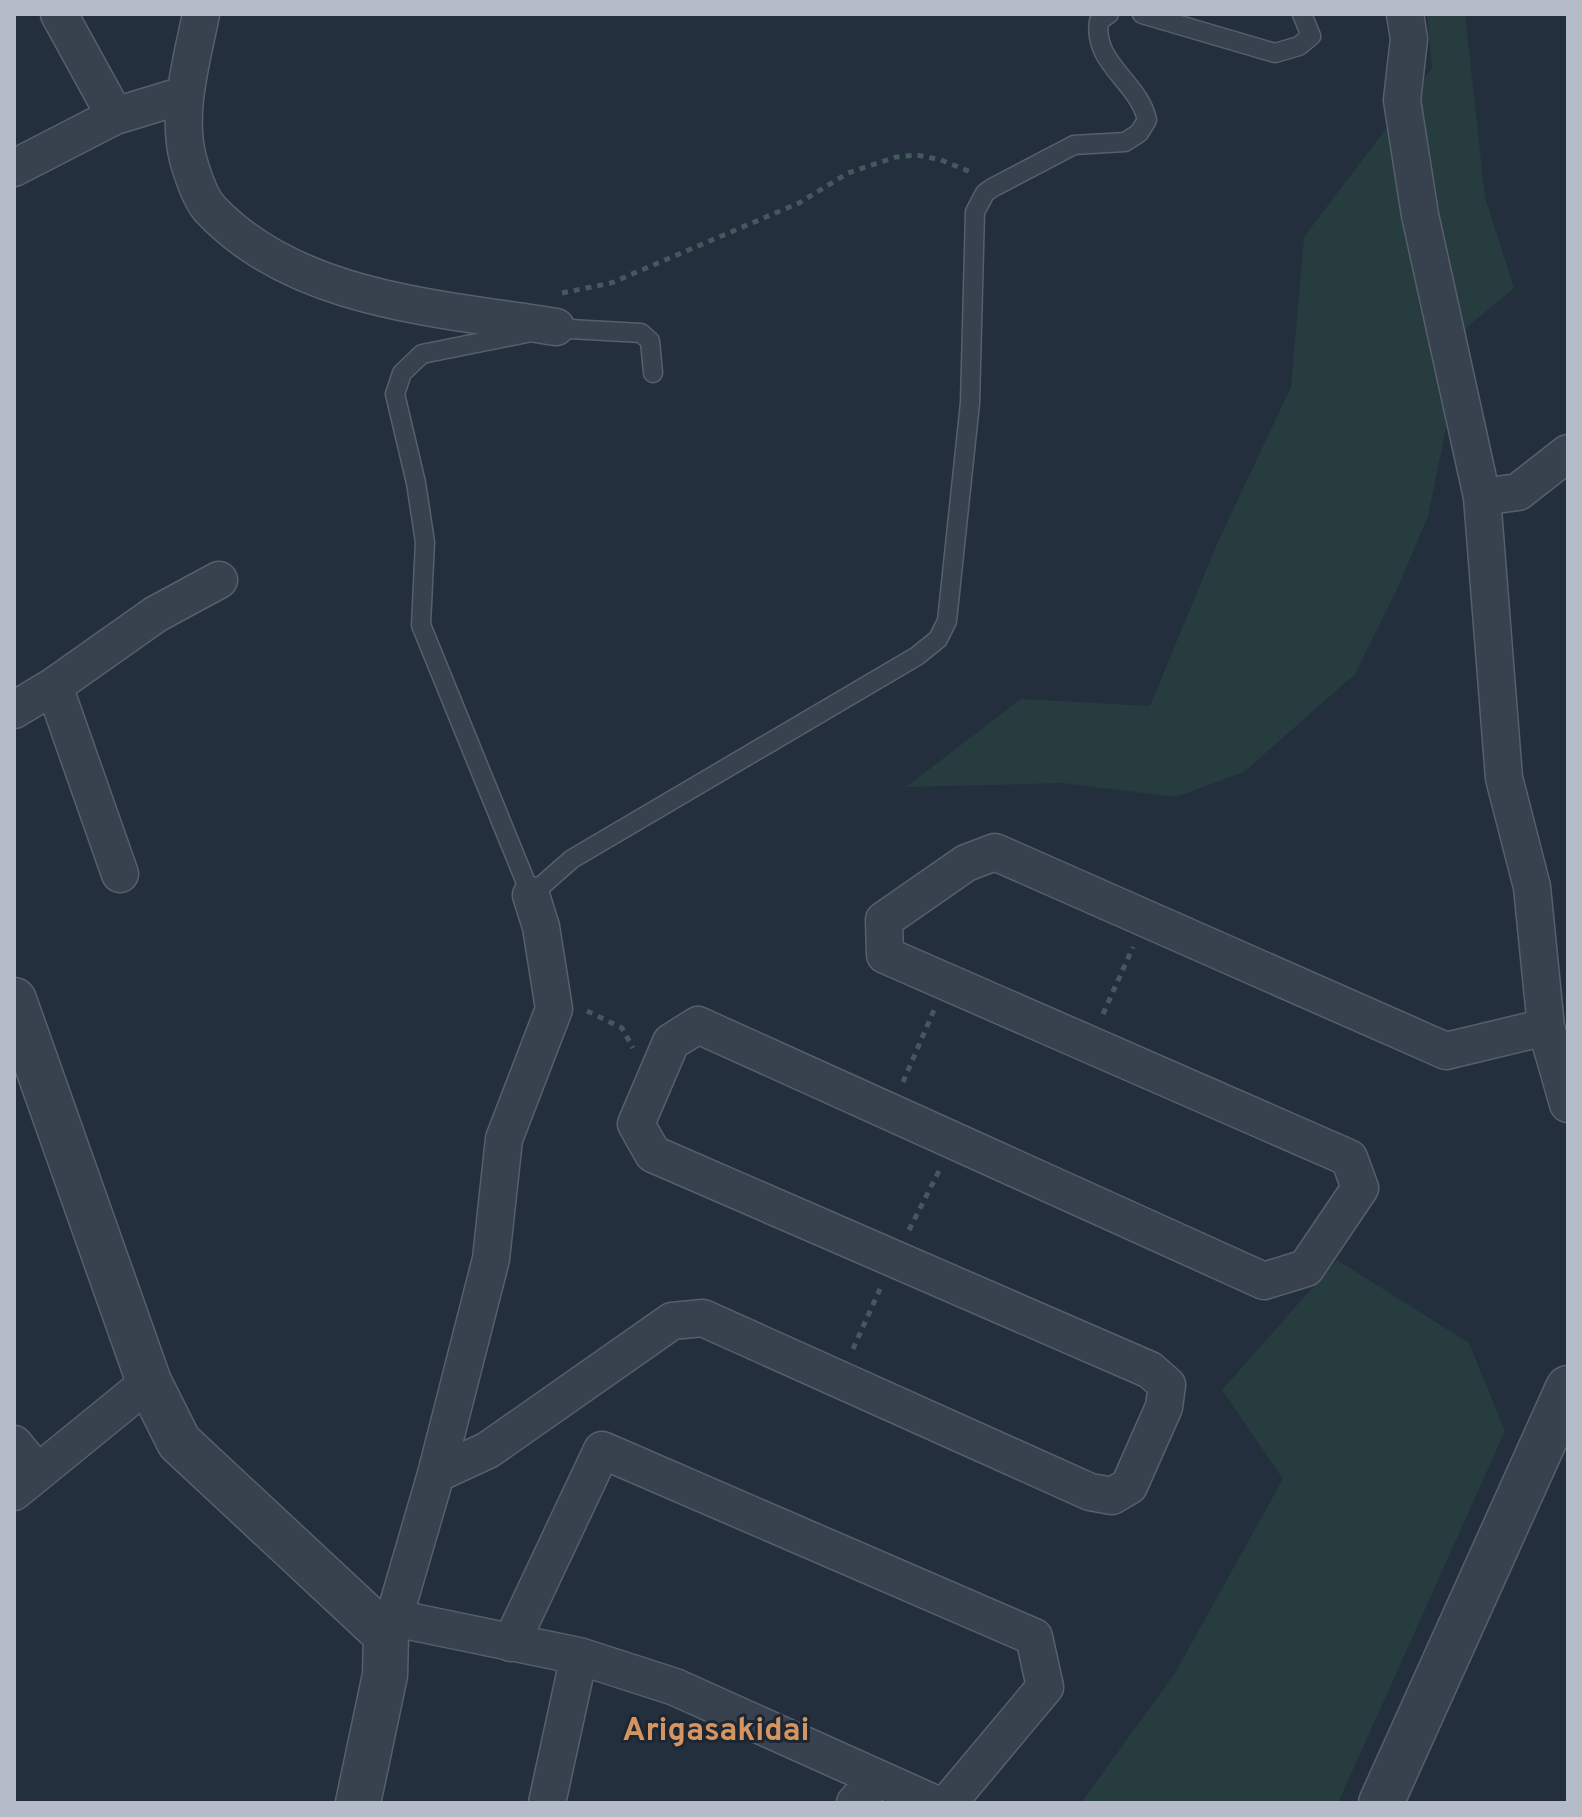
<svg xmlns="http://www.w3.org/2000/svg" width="1582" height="1817" font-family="Overpass,sans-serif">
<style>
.green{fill:#263c3f}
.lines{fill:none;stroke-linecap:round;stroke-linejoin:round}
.service-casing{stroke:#565f6c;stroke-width:21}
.minor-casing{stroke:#565f6c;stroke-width:39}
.tertiary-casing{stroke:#565f6c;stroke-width:47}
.path{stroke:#44595c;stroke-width:5;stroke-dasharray:6 6;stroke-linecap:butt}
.service{stroke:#38414e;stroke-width:18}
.minor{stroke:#38414e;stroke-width:36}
.tertiary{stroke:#38414e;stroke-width:44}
.labels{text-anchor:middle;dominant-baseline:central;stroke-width:6;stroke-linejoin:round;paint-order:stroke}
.quarter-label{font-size:32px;font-weight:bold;fill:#d59563;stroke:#1d2633}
</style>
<rect width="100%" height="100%" fill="#242f3e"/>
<!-- green -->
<path class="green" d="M1427 14H1465L1485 197 1514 288 1467 327 1428 516 1399 585 1355 674 1244 772 1176 797 1062 783 906 787 1021 699 1150 706 1217 544 1291 387 1304 237 1432 68Z
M1337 1260 1469 1343 1505 1431 1338 1803H1081L1175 1673 1283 1479 1222 1390Z"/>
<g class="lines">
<!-- service casing -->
<g class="service-casing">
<path id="service" d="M1142 14 1275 53 1299 46 1311 36 1302 14
M552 328 641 333 650 341 653 373
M527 333 422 354 402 373 395 394 416 483 425 542 421 625 531 895 572 859 917 656 938 639 947 621 970 403 975 212 985 193 992 188 1074 145 1125 142 1139 133 1147 120C1139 82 1092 63 1099 21L1109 14"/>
</g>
<!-- minor casing -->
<g class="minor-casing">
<path id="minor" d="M59 14 115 116
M201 14C192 60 176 112 188 159 192 173 200 198 210 209 296 301 440 308 556 327
M1405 14 1409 39 1402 100 1420 215 1482 497 1504 778 1532 887 1546 1027 1568 1104
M14 168 115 116 184 95
M1482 497 1518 492 1568 453
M54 686 120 874
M14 710 54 686 156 614 219 580
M14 1444 37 1472
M436 1474 488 1450 672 1321 703 1318 1090 1492 1112 1496 1129 1486 1164 1407 1167 1385 1150 1370 653 1154 636 1124 671 1042 698 1025 1264 1281 1306 1268 1360 1188 1349 1158 885 955 884 920 966 863 995 852 1446 1051 1546 1027
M14 1492 149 1382
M394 1618 579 1656 675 1687 933 1803
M379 1628 394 1618 436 1474 491 1259 504 1139 554 1009 541 927 531 895
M511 1643 602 1450 1034 1637 1045 1687 948 1803
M547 1803 579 1656
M855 1803 877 1778"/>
</g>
<!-- tertiary casing -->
<g class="tertiary-casing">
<path id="tertiary" d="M14 1000 149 1382 179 1442 386 1635 385 1675 358 1803
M1381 1803 1568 1388"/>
</g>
<!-- path -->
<path class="path" d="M562 293 611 283 799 203 848 173 896 157 917 155 941 160 973 173
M587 1011 622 1028 633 1048
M1103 1014 1133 947
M903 1082 934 1010
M909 1230 939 1171
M853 1349 880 1289"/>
<!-- service -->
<use href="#service" class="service"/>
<!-- minor -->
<use href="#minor" class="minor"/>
<!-- tertiary -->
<use href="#tertiary" class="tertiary"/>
</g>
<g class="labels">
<!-- quarter labels -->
<g class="quarter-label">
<text x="716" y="1732">Arigasakidai</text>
</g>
</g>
<!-- border -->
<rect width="1582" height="1817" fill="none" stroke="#b4bcc9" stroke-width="32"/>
</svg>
